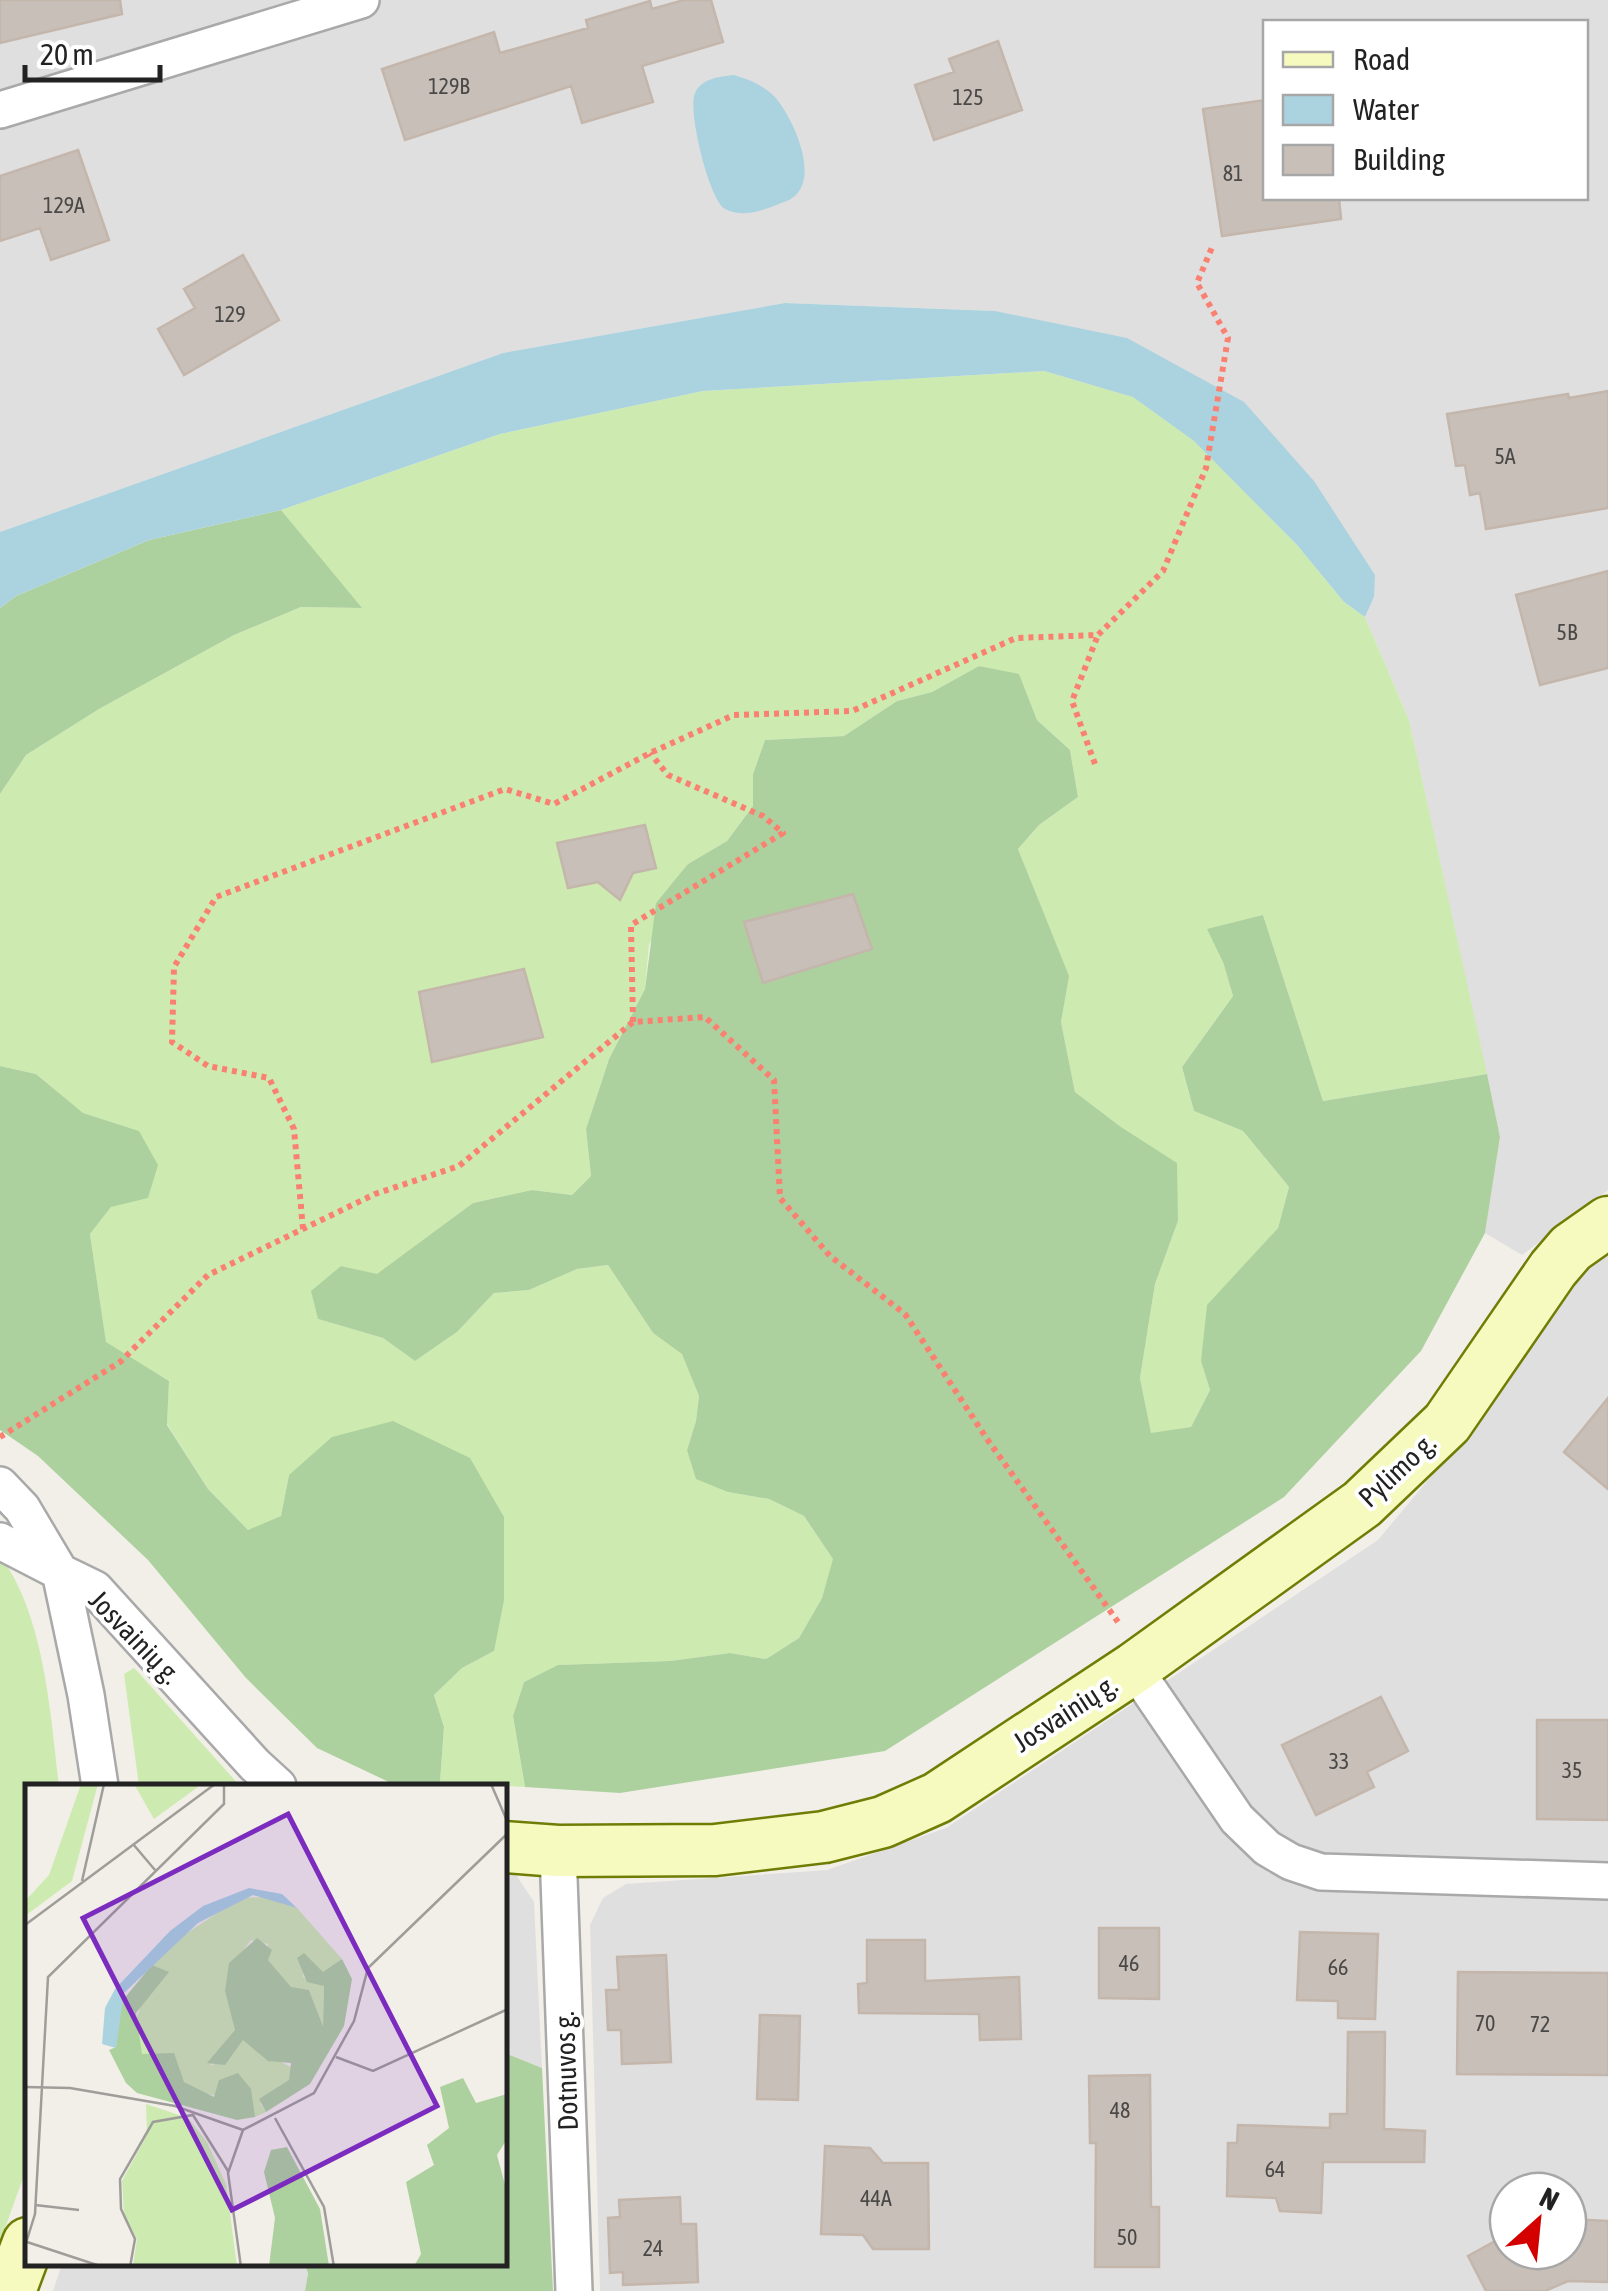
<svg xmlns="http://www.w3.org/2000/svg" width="1608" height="2291" font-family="'Asap Condensed',sans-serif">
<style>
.residential{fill:#e0dfdf;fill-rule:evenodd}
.grass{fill:#cdebb0}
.forest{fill:#add19e}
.water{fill:#aad3df}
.building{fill:#c7bfb8;stroke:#c4b6ab;stroke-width:2.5}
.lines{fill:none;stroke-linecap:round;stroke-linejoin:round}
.street-casing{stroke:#a9a9a9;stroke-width:40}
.secondary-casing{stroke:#707d05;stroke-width:55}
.path{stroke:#fa8072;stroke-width:6;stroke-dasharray:5 5;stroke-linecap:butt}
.street{stroke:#fff;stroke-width:35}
.secondary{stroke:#f7fabf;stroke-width:50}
.labels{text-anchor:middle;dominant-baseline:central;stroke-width:8;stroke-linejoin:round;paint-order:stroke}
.number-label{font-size:22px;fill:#4b4948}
.street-label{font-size:28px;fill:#222;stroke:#fff}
.inset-road{fill:none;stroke:#9f9d99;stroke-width:2.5}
.view{fill:#7b2cbf;fill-opacity:0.15;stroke:#7b2cbf;stroke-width:5}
.inset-edge{fill:none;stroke:#222;stroke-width:5}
</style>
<rect width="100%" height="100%" fill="#f2efe9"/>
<!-- residential -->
<path class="residential" d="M0 0H1608V1190L1522 1255 1485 1233 1500 1137 1409 720 1365 617 1374 597 995 311 785 303 503 353 0 532ZM1266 22H1586V198H1266Z
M1608 1243V2291H600L590 1925 603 1898 626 1884 827 1870 946 1828 1378 1540 1479 1419 1559 1286ZM1508 2191H1568V2251H1508Z
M505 1865 510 1866 534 1902 542 2068 505 2053Z
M62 2264H305L308 2272 305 2291H53Z"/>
<!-- grass -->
<path class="grass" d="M1044 371 1133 397 1194 441 1297 545 1344 602 1365 617 1409 720 1487 1074 1323 1101 1263 915 1223 962 1233 996 1182 1067 1194 1111 1243 1131 1289 1187 1278 1228 1246 1265 1201 1360 1210 1390 1191 1427 1151 1434 1140 1378 1155 1284 1178 1221 1121 1127 1075 1092 1061 1022 1068 976 1018 849 1039 825 1078 797 1070 750 1037 720 1019 675 979 666 932 692 897 701 844 736 765 740 753 774V806L727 841 688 864 649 945 645 989 609 1059 586 1129 591 1176 572 1195 532 1190 473 1203 377 1275 341 1266 318 1319 383 1338 415 1361 457 1332 494 1293 529 1290 577 1269 608 1265 653 1333 682 1353 699 1396 696 1421 687 1450 728 1492 769 1499 804 1516 834 1560 822 1598 799 1638 766 1659 730 1653 670 1661 559 1665 524 1682 513 1716 525 1787 440 1782 444 1727 434 1695 462 1668 494 1651 289 1475 281 1516 249 1531 208 1489 167 1424 169 1381 106 1343 90 1234 111 1207 138 1131 82 1113 36 1074 0 1066V794L26 755 99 709 234 635 301 607 360 608 281 510 500 434 703 391Z
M0 1555C45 1617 50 1712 59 1786H28L27 2167 0 2242Z
M134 1668 139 1673 240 1786H139L124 1674Z"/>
<!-- forest -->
<path class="forest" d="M281 510 362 608 301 607 234 635 99 709 26 755 0 794V608L16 596 149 540Z
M979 666 1019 674 1037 720 1070 750 1078 797 1039 825 1018 849 1069 976 1061 1022 1075 1092 1121 1127 1177 1163 1178 1221 1155 1284 1140 1378 1151 1433 1191 1427 1210 1390 1201 1361 1207 1305 1278 1228 1289 1187 1243 1131 1194 1111 1182 1067 1233 996 1223 962 1207 929 1263 915 1323 1101 1487 1074 1500 1137 1485 1233 1421 1351 1284 1497 885 1751 620 1793 525 1787 513 1716 524 1682 558 1665 670 1661 730 1653 766 1659 799 1638 822 1598 833 1559 804 1516 769 1499 728 1492 696 1479 687 1450 696 1421 699 1396 682 1354 653 1333 608 1265 577 1269 529 1290 494 1293 457 1332 415 1361 383 1338 318 1319 311 1291 341 1266 377 1274 473 1203 532 1190 572 1195 591 1176 586 1129 609 1059 645 989 656 903 688 864 727 841 753 806V774L765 740 844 736 897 701 932 692Z
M0 1066 36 1074 83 1113 139 1131 158 1165 148 1198 111 1207 90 1234 106 1342 169 1381 167 1425 208 1489 248 1530 281 1516 289 1475 332 1437 393 1421 470 1458 504 1517V1600L494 1651 462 1668 434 1695 444 1727 440 1782 391 1783 317 1748 246 1678 148 1560 38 1456 0 1430Z
M505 2053 542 2068 553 2291H305L308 2273 305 2264H505Z"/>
<!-- water -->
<path class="water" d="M734 75C748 79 763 85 774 96 794 118 826 188 784 202 766 209 744 219 725 209 709 200 687 109 695 93 702 78 719 77 734 75Z
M785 303 995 311 1127 338 1244 402 1314 481 1375 575 1374 597 1365 617 1344 602 1297 545 1194 441 1133 397 1044 371 703 391 500 434 281 510 149 540 16 596 0 608V532L503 353Z"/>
<!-- building -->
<path class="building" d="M0 0H120L122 14 0 43Z
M684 0H711L723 42 642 66 653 102 582 123 571 86 405 140 382 69 494 32 500 53 588 28 586 20 650 1 652 9Z
M998 41 1022 110 934 140 915 85 954 72 949 59Z
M1266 100V198H1339L1341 219 1222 236 1203 109Z
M78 150 109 240 51 260 40 228 0 241V176Z
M243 255 279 320 184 375 158 329 195 308 184 289Z
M1608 391V508L1486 529 1480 493 1470 495 1465 465 1456 466 1447 414 1568 394 1569 398Z
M1608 571V668L1540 685 1516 595Z
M645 825 656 868 633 873 620 900 598 882 568 888 557 843Z
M853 894 872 949 763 983 744 922Z
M524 969 543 1037 432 1062 419 992Z
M1608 1398V1489L1564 1452Z
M1381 1697 1408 1751 1367 1772 1374 1787 1316 1815 1282 1745Z
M1537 1720H1608V1820L1537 1819Z
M1099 1928H1159V1999L1099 1998Z
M1300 1932 1378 1934 1375 2019 1338 2018V2001L1297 2000Z
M867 1940H925V1981L1019 1977 1021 2039 980 2040 979 2014 859 2013 858 1984 867 1983Z
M666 1955 671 2062 622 2064 621 2030H608L606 1990H619L617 1957Z
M1458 1972 1608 1973V2075L1457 2074Z
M760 2015 800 2016 798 2100 757 2099Z
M1348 2032H1385L1384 2129 1425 2131 1424 2162H1323L1321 2213 1280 2211 1276 2198 1227 2196 1228 2143H1237L1238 2125 1330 2128V2114H1347Z
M1150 2075 1151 2207H1159V2267H1095L1096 2143H1090L1089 2076Z
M825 2146 870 2148 883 2163H928L929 2249H873L863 2235 821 2234Z
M680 2197 681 2224H696L698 2282 623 2285V2272L610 2273 608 2218 620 2217 619 2200Z
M1568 2219 1608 2221V2282L1568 2281 1545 2291H1486L1468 2256 1508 2234V2251H1568Z"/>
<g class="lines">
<!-- street casing -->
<g class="street-casing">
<path id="street" d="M0 110 361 0
M0 1485 22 1508 60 1572 95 1589 255 1765 278 1786
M0 1541 60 1572 86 1695 100 1786
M1134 1668 1237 1819 1267 1848 1291 1862 1321 1872 1608 1881
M558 1851 574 2291"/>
</g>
<!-- secondary casing -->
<g class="secondary-casing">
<path id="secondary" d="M505 1847 558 1851 715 1850 824 1837 883 1822 937 1798 1134 1668 1362 1504 1447 1423 1553 1269 1571 1248 1608 1222
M10 2291 28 2243"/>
</g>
<!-- path -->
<path class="path" d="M1095 764 1072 701 1098 635
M633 1022 631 925 783 833 763 816 668 775 650 753
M303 1229 294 1129 269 1078 208 1066 172 1042 174 967 216 897 505 789 554 804 650 753 734 715 852 711 1016 638 1098 635 1163 571 1206 468 1228 338 1197 283 1213 245
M0 1437 120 1362 208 1275 375 1194 459 1166 633 1022 705 1017 774 1080 780 1198 830 1256 905 1314 987 1439 1118 1622"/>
<!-- street -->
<use href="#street" class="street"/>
<!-- secondary -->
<use href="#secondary" class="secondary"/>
</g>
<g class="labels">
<!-- number labels -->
<g class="number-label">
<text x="449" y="86">129B</text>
<text x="968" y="97">125</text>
<text x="1233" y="173">81</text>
<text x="64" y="205">129A</text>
<text x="230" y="314">129</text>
<text x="1505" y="456">5A</text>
<text x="1567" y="632">5B</text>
<text x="1339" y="1761">33</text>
<text x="1572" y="1770">35</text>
<text x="1129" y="1963">46</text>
<text x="1338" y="1967">66</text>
<text x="1485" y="2023">70</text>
<text x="1540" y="2024">72</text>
<text x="1120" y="2110">48</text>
<text x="1275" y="2169">64</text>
<text x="876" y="2198">44A</text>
<text x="1127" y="2237">50</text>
<text x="653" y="2248">24</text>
</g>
<!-- street labels -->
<g class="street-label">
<text transform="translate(1397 1470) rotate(-43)">Pylimo g.</text>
<text transform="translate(135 1637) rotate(46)">Josvainių g.</text>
<text transform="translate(1065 1713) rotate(-33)">Josvainių g.</text>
<text transform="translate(566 2071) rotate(-92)">Dotnuvos g.</text>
</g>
</g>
<!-- overview -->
<g transform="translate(25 1784)">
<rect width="482" height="482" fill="#f2efe9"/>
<path d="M56 0H73L47 97 0 132V117L24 91ZM109 0H177L129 35ZM239 113 272 124 317 175 298 189 273 174 280 181 278 193 299 202 298 242 284 206 266 204 243 176V160L226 156 205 184 210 246 185 282 203 274 218 256 267 284 264 296 235 319 241 328 230 333 225 317 181 310 159 298 141 271 117 270 110 239 117 218 143 189 127 181 150 157 215 114ZM121 320 163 334 182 358 201 400 212 482H108L112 455 99 431 97 397 122 351Z" fill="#cdebb0"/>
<path d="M232 154 247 166 243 176 266 203 284 206 298 242 299 202 282 198 272 174 279 169 298 188 317 175 327 195 319 242 285 300 241 328 234 315 264 296 266 279 243 277 218 256 200 281 182 279 210 246 200 207 204 179ZM127 181 144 188 111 229 117 270 149 269 159 298 189 313 194 296 213 289 226 305 230 333 212 336 112 309 101 299 84 266 91 263 92 223ZM438 294 451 319 482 310V355L472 371 482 408V482H389L396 470 381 398 409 381 402 361 424 344 415 303ZM262 363 295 425 304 482H244L250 434 239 388 246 366Z" fill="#add19e"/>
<path d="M224 104 257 110 272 124 228 111 173 139 99 209 91 264 77 260 80 224 90 205 145 147 178 122Z" fill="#aad3df"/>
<path class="inset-road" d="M466 0 483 39M108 60 130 86M57 97 79 0M0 141 190 0M311 273 348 287 483 225M0 303 45 304 150 322 218 346M250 334 299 423 309 483M10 421 54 426M2 458 78 483M0 462 10 430 23 193 199 20V0M105 483 110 455 96 425 95 395 128 338 168 331 203 387M216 483 203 389 218 346 289 309 329 237 343 184 483 49"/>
<path class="view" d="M263 30 412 322 207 426 58 134Z"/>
<rect width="482" height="482" class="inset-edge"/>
</g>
<!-- legend -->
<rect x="1263" y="20" width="325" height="180" fill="#ffffff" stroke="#a7a7a7" stroke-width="2.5"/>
<rect x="1283" y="52" width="50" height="15" fill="#f7fabf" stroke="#a7a7a7" stroke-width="2.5"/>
<text x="1353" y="70" font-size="30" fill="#222222">Road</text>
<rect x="1283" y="95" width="50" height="30" fill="#aad3df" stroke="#a7a7a7" stroke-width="2.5"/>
<text x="1353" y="120" font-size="30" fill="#222222">Water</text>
<rect x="1283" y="145" width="50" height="30" fill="#c7bfb8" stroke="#a7a7a7" stroke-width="2.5"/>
<text x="1353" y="170" font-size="30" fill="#222222">Building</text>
<!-- north arrow -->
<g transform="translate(1538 2221) rotate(27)"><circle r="48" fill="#ffffff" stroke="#a7a7a7" stroke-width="2.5"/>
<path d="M0-8L18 38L0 25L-18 38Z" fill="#d40000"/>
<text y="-15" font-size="28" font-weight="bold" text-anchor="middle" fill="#222222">N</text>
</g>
<!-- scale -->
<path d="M25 65v15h135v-15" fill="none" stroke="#222222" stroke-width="5"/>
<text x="40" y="65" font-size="30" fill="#222222" stroke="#ffffff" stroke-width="8" paint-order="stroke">20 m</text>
</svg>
